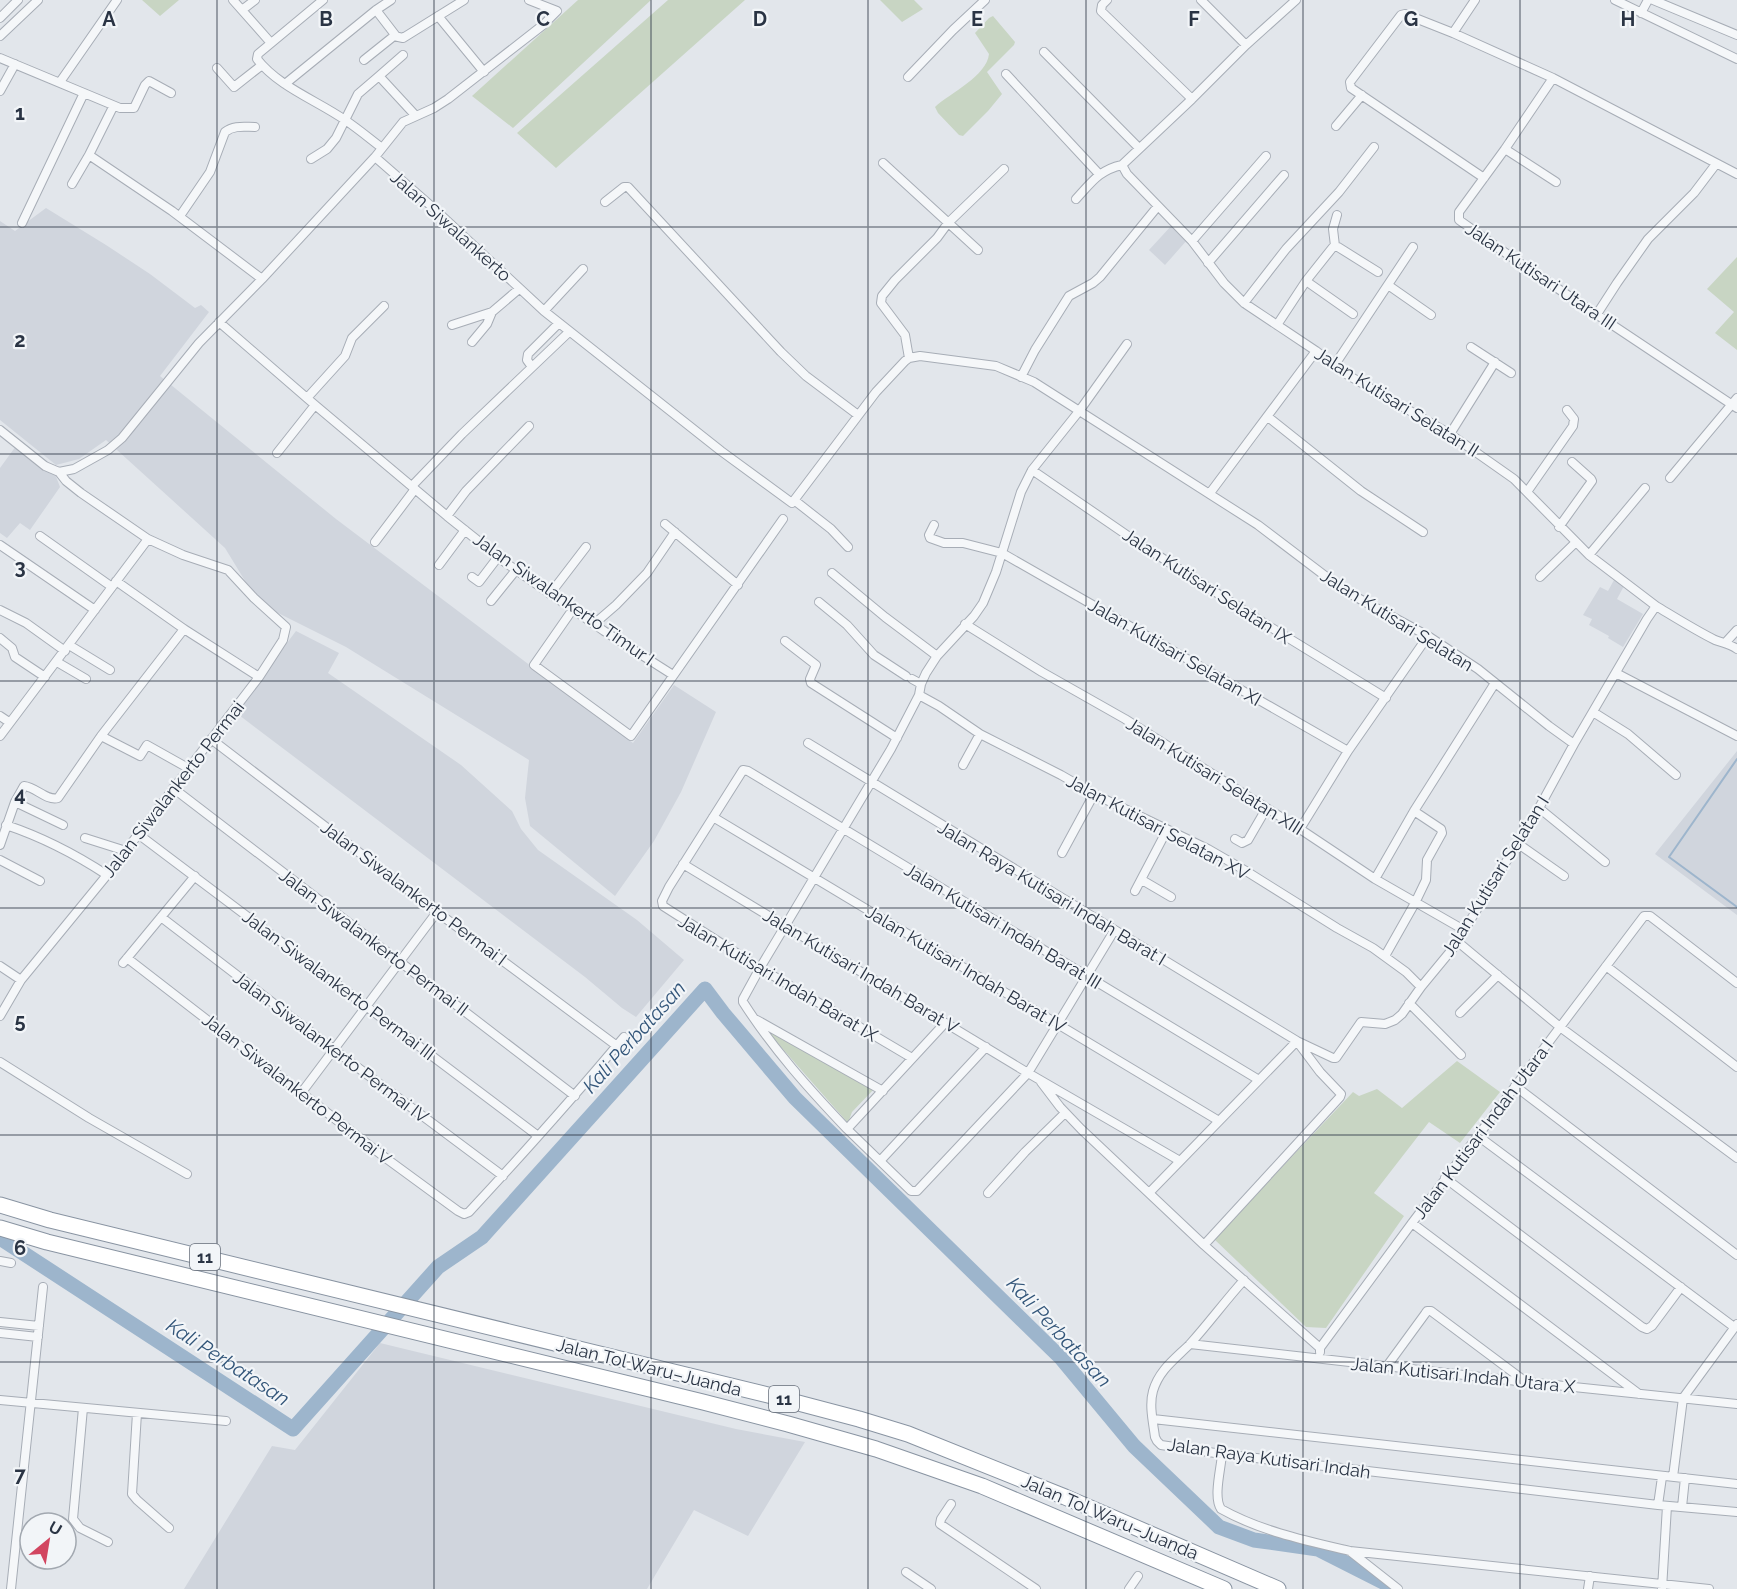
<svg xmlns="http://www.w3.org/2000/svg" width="1737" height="1589" font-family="Raleway,sans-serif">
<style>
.built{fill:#d0d5dd}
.green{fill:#c8d5c3}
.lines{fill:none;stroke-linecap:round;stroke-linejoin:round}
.stream{stroke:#9db5cc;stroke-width:2}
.river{stroke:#9db5cc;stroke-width:15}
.minor-casing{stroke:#a7adb6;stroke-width:10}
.motorway-casing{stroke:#8994a2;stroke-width:17}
.minor{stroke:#f5f7f9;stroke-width:8}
.motorway{stroke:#fff;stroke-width:15}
.grid{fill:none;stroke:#2a3444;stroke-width:1.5;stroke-opacity:0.55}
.labels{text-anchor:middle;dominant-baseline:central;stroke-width:4.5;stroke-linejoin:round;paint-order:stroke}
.shield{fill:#f2f5f8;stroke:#666e7a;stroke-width:1.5}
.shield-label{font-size:16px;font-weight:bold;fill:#2a3444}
.street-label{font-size:18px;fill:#2a3444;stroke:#f2f5f8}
.water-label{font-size:20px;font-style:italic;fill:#325579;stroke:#f2f5f8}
.grid-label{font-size:20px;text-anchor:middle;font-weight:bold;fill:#2a3444;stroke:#f2f5f8;stroke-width:4.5;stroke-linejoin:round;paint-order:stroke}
</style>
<rect width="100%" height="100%" fill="#e2e6eb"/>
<!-- built -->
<path class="built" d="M46 208 106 245 150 274 195 308 201 305 209 312 160 376 336 519 633 743 674 685 716 712 681 792 654 841 615 896 530 826 525 798 529 760 346 647 276 612 253 594 225 548 106 440 79 459 56 465 0 420V221L15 231Z
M1172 225 1188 239 1165 265 1149 250Z
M16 446 55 474 60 487 30 530 20 523 7 538 0 533V468Z
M1614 580 1624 586 1617 599 1643 614 1623 647 1608 638 1609 636 1589 625 1592 619 1583 615 1600 587 1608 591Z
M296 631 339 653 328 673 461 765 512 811 521 829 538 850 637 920 684 960 636 1017 622 1008 585 977 235 712Z
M1737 751V915L1655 854Z
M380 1343 736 1429 805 1442 748 1536 694 1510 647 1589H184L272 1446 295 1450Z"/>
<!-- green -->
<path class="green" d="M142 0H179L160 16Z
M578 0H651L513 128 472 96Z
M668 0H745L556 168 517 133Z
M880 0H914L923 9 902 22Z
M993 16 1015 42 1014 45 987 72 1002 94 988 111 963 136 959 135 938 113 935 107C950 93 987 76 989 54L975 33 989 18Z
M1737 257V350L1715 333 1734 312 1707 289Z
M766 1030 875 1088 852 1112 848 1123Z
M1457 1061 1500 1092 1460 1143 1429 1122 1374 1193 1404 1216 1326 1328 1306 1327 1214 1239 1353 1092 1359 1096 1377 1089 1402 1108Z"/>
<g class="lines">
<!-- stream -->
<path class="stream" d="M1737 759 1669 857 1737 907"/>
<!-- river -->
<path class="river" d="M0 1238 293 1429 438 1267 482 1237 705 989 723 1013 795 1098 1061 1358 1134 1446 1219 1527 1254 1540 1318 1549 1387 1584 1393 1589"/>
<!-- minor casing -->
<g class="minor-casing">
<path id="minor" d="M233 0 271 43
M323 0 258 54 257 59C279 87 316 100 345 120 357 128 369 138 382 148
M1107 0 1102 5 1101 11 1192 99
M1201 0 1246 45
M1615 0 1737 59
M1653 0 1737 35
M242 10 255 0
M376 10 396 36
M1641 13 1648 0
M438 16 484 72
M0 18 18 0
M1453 33 1475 0
M0 36 38 0
M1044 52 1139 148
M0 58 120 108H134L145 85 149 81 171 93
M364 60 394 36 403 38 464 0
M217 68 234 87 262 65
M1006 74 1099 174
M379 76 403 55
M908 77 953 30 985 0
M1553 78 1505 149 1459 212V220L1527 268 1737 408
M60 82 117 0
M285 84 376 10 391 0
M0 91 15 64
M1336 126 1362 95
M1505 149 1556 182
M89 155 172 211 262 279
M375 157 430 205 544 311 721 451 792 503 876 392 905 361 909 358 920 356 996 366 1034 382 1258 525 1345 591 1428 636 1478 669 1549 726 1574 744 1647 619 1656 606C1676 618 1695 630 1715 640 1723 643 1730 644 1737 649
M311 159 327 149 336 138 358 94 379 76 415 115
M883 163 978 250
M1122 165 1127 174 1192 241 1224 283 1244 303 1316 351 1346 374 1450 434 1514 479 1589 555 1656 606
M1122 165 1192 99 1246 45 1296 0
M1484 178 1351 88 1350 82 1401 15 1405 14 1453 33 1553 78 1737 174
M72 184 89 155 113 107
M1076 199C1091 183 1099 170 1122 165
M605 202 624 187H628L781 352 806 376 858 415
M180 216 210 172 225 132C234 125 244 127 255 127
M22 223 84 93
M1192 241 1266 156
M1335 246 1333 229 1337 215
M1208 263 1284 175
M1306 281 1353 314
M1388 285 1431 315
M1244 303 1286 249 1339 192 1374 147
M544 311 583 269
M1597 314 1617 283 1648 239 1694 193 1716 164
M219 322 315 405 447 516 506 563 604 631 673 675
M452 325 492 312 519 289
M1277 325 1306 281 1333 247H1338L1378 272
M472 342 487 324 492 312
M1471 347 1511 373
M909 358 905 335 881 303 882 296 895 280 937 238 948 223 1004 169
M1334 366 1413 247
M532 367 527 360 528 354 559 323
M1021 377 1035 350 1069 296 1093 283 1100 277 1158 206
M307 398 345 356 352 338 384 306
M1268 417 1361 491 1423 532
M0 430 45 466 59 472 74 469 108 450 122 438 199 343 262 279 375 157 403 122 434 108 448 99 543 25 557 11 529 0
M1450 434 1495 362
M277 453 315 405
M1032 470 1134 540 1259 620 1386 698
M1670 478 1737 398
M412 486 462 434 569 332
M1527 492 1573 426 1574 419 1567 410
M1210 493 1316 351
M794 500 831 529 848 547
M447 516 466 491 529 426
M665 524 738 585
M934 525 929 535 930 538 944 543H963L1002 553 1348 751
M1559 527 1592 481 1591 479 1572 462
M40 536 112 587
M375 542 415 489
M0 545 95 610
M1589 555 1645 488
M439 565 465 530
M832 573 885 617 937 656
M472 577 479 582 498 557
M1540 577 1575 543
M116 581 184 629 259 677
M550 594 586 547
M491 601 516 570
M819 602 847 625 874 655 906 676
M573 609 534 665 631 736 783 519
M0 610 26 623 65 651
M594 624 616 605 647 573 675 532
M965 624 1042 672 1125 719 1300 829 1375 879 1464 930
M0 638 12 648 15 657 45 677
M785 641 816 665 810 679 811 683 897 738
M1726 642 1737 630
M69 645 110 670
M57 662 86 679
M1616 673 1737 736
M912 679 921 684
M919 695 939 706 980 734 1061 775 1094 794 1208 849 1246 871 1337 928 1373 948 1406 972 1421 987
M1593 712 1628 734 1676 775
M0 716 9 722
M0 736 148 539
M101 736 140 756 147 745 188 768
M211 739 437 912 617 1046
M808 743 1297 1041 1333 1058H1336L1361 1022 1385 1024 1395 1020 1402 1014 1421 987 1454 947 1539 808 1574 744
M963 765 980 734
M173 788 575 1096
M15 802 63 825
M1539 808 1605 862
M713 817 1219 1121
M6 825C42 837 75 854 107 875
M1300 829 1348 751 1428 636
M138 834 538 1136
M85 838 126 851
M1235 839 1242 843 1248 840 1266 809
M1517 843 1564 876
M0 845 15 802 24 786C36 787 46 801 58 798L101 736 184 629
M1062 853 1094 794
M0 860 40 881
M683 864 1028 1073 1180 1161
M1375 879 1414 811 1495 683
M1142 880 1171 897
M1135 891 1167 830
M161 917 333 1049 503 1176
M1458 942 1560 1027 1737 1158
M1385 956 1415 903 1426 880 1427 860 1442 833 1441 829 1414 811
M127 958 387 1159 458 1211 464 1214 469 1212C522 1155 574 1097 624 1037
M123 963 195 876
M0 966 21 980
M1606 966 1737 1067
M1409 1003 1461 1055
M1460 1013 1498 975
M0 1016 21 980 107 875 259 677 283 640 286 627 254 598 228 570 183 555 148 539 81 493 66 481 59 472
M757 1020 883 1091
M986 1047 880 1161 911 1191H917L1028 1073 1114 931
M912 1058 760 968 663 906 662 901 669 887 743 770 748 771 1259 1080
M0 1062 89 1118 187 1174
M1041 1082 1060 1107 1081 1129 1204 1245 1320 1348V1352
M1515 1086 1737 1255
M302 1092 437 912
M847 1129C809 1089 773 1049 743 1002V999L760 968 891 749 919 695 921 684 926 673 937 656 974 616 983 603 996 572 1021 492 1032 470 1080 410 1127 344
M1478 1136 1734 1327
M880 1161 847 1129 945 1023
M1445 1178 1642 1327 1647 1329 1652 1326 1681 1287
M988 1193 1025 1152 1065 1113
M1149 1193 1297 1041
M1412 1223 1639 1394
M1204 1245 1340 1097 1341 1094 1320 1072 1299 1044
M0 1261 11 1263
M1244 1280C1225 1301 1209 1323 1190 1344 1175 1359 1159 1370 1153 1391 1149 1405 1153 1422 1155 1437L1157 1441 1161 1445 1222 1454 1658 1505 1737 1512
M0 1322 39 1326
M0 1333 38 1337
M1190 1344 1526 1382 1737 1404
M1320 1348 1412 1223 1644 916H1650L1737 983
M1387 1366 1425 1314 1427 1311H1431L1526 1382
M0 1400 226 1421
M83 1408 73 1519 80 1528 108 1542
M137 1413 132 1494 137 1500 169 1528
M1153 1419 1737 1484
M1222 1454C1221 1469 1213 1497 1221 1509 1260 1531 1307 1541 1350 1551L1709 1589
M1673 1477 1683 1398 1737 1324
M951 1504 941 1519 940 1524 1036 1589
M1658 1505 1662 1477
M1682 1507 1685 1478
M1351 1552 1398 1589
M906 1572 931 1589
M11 1589 43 1287
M1129 1589 1138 1576
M1588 1589 1590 1576
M1662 1589 1667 1506"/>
</g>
<!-- motorway casing -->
<g class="motorway-casing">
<path id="motorway" d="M0 1205 50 1220 768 1395 859 1419 908 1434 1065 1497 1278 1589
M0 1228 47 1242 703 1402 788 1424 876 1449 982 1486 1224 1589"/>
</g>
<!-- minor -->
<use href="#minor" class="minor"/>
<!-- motorway -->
<use href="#motorway" class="motorway"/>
</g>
<!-- grid -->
<path class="grid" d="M217 0V1589M434 0V1589M651 0V1589M868 0V1589M1086 0V1589M1303 0V1589M1520 0V1589M0 227H1737M0 454H1737M0 681H1737M0 908H1737M0 1135H1737M0 1362H1737"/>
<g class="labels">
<!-- shield labels -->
<g class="shield">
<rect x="190" y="1244" width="30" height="26" rx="4.5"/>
<rect x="769" y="1386" width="30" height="26" rx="4.5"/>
</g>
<g class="shield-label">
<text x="205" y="1257">11</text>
<text x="784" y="1399">11</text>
</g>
<!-- street labels -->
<g class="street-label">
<text transform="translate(451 226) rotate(42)">Jalan Siwalankerto</text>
<text transform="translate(1541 276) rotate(34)">Jalan Kutisari Utara III</text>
<text transform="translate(1397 402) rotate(32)">Jalan Kutisari Selatan II</text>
<text transform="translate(1207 586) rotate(33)">Jalan Kutisari Selatan IX</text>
<text transform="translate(564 599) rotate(35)">Jalan Siwalankerto Timur I</text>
<text transform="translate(1397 620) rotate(32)">Jalan Kutisari Selatan</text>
<text transform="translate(1175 652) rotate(30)">Jalan Kutisari Selatan XI</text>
<text transform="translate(1215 776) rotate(32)">Jalan Kutisari Selatan XIII</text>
<text transform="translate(173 789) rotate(-52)">Jalan Siwalankerto Permai</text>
<text transform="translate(1158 827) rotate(28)">Jalan Kutisari Selatan XV</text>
<text transform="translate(1495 876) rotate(-58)">Jalan Kutisari Selatan I</text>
<text transform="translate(414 893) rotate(37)">Jalan Siwalankerto Permai I</text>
<text transform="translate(1052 893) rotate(31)">Jalan Raya Kutisari Indah Barat I</text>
<text transform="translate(1003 926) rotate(31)">Jalan Kutisari Indah Barat III</text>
<text transform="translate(374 942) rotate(37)">Jalan Siwalankerto Permai II</text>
<text transform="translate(966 969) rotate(31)">Jalan Kutisari Indah Barat IV</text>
<text transform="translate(861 971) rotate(31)">Jalan Kutisari Indah Barat V</text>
<text transform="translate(778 978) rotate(31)">Jalan Kutisari Indah Barat IX</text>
<text transform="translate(339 985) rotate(37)">Jalan Siwalankerto Permai III</text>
<text transform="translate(331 1047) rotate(37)">Jalan Siwalankerto Permai IV</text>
<text transform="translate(297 1089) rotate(38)">Jalan Siwalankerto Permai V</text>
<text transform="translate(1483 1129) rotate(-53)">Jalan Kutisari Indah Utara I</text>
<text transform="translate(649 1367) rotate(14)">Jalan Tol Waru–Juanda</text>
<text transform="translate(1463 1375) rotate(6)">Jalan Kutisari Indah Utara X</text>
<text transform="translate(1269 1458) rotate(8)">Jalan Raya Kutisari Indah</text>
<text transform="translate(1110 1517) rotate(23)">Jalan Tol Waru–Juanda</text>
</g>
<!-- water labels -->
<g class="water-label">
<text transform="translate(634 1037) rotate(-48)">Kali Perbatasan</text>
<text transform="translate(1059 1332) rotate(47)">Kali Perbatasan</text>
<text transform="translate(228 1362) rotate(33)">Kali Perbatasan</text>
</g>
</g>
<g class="grid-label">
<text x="109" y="26">A</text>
<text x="326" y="26">B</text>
<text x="543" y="26">C</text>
<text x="760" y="26">D</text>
<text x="977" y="26">E</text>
<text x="1194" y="26">F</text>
<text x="1411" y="26">G</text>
<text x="1628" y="26">H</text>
<text x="20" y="120">1</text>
<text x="20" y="347">2</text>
<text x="20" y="574">3</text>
<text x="20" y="801">4</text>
<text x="20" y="1028">5</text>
<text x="20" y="1255">6</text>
<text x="20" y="1482">7</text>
</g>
<!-- north arrow -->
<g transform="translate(48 1541) rotate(30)"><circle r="28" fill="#f2f5f8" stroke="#a2a8b0" stroke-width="1.5"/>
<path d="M0-4.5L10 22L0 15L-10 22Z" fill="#d24560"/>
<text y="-9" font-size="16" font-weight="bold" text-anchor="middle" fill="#2a3444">U</text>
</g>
</svg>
